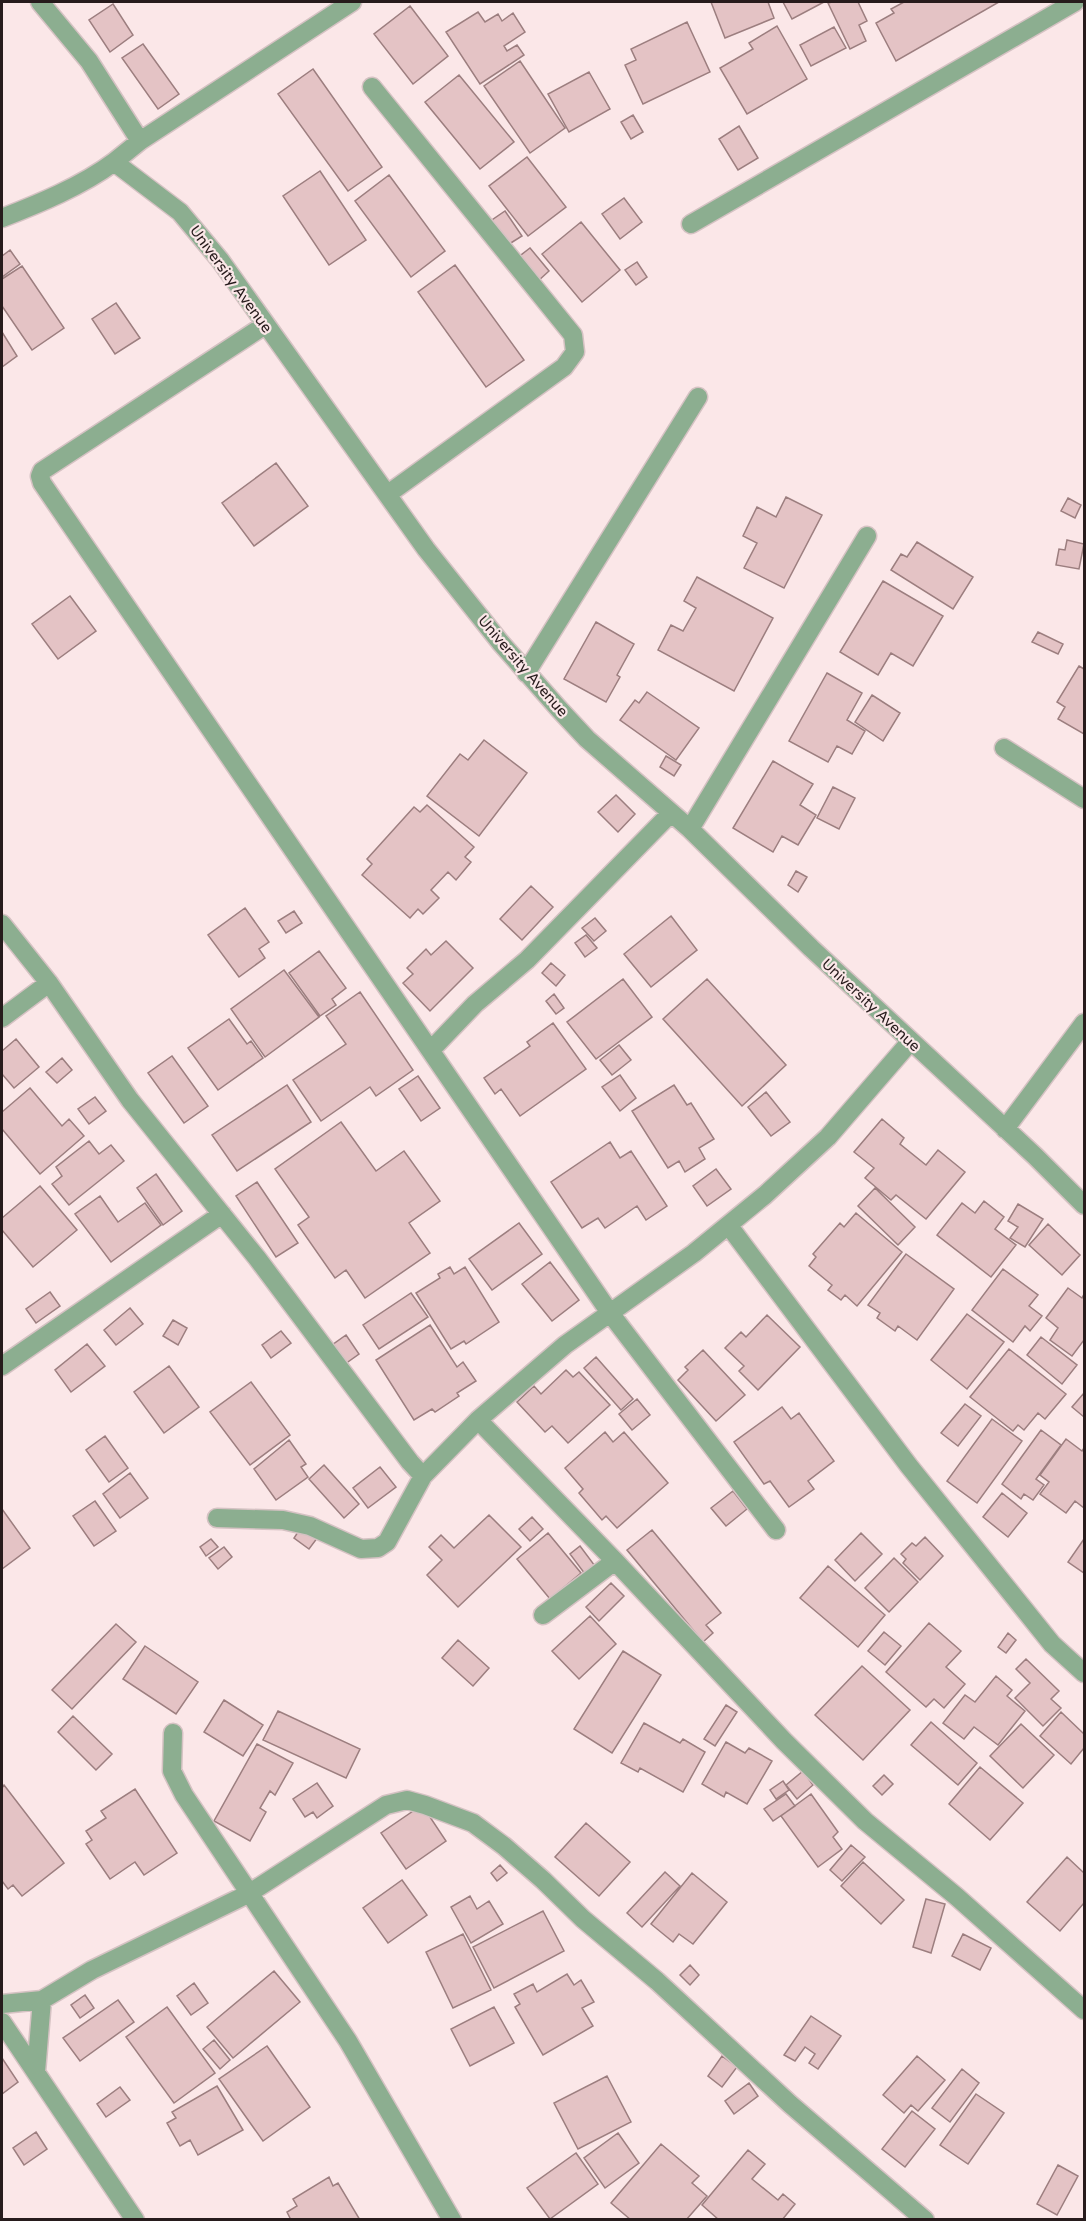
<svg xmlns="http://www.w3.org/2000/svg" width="1086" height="2221" font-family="'Varela Round',sans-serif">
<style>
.building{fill:#e4c3c5;stroke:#9c7e7f;stroke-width:1.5}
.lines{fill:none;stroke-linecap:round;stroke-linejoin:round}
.minor-casing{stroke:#d5c2c3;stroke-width:21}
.minor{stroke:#8cae90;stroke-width:18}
.labels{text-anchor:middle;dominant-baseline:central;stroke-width:4.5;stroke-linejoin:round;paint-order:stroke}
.street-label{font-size:15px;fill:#271b1c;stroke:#fbe7e8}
</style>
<rect width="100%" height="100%" fill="#fbe7e8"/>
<!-- building -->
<path class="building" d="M711 2H768L774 18 725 38Z
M783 2H824L792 19Z
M832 2H858L867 21 859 25 866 41 850 49 828 3Z
M904 2H999L896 61 876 23 894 13 891 9Z
M113 4 133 35 110 52 89 20Z
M410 6 448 56 413 84 374 34Z
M478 12 485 22 498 14 502 21 513 13 525 32 504 46 507 51 517 45 524 55 480 84 446 32Z
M687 22 710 72 643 104 625 65 636 60 631 49Z
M777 26 807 79 747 114 720 68 753 49 749 43Z
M834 27 846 48 811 66 800 45Z
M143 44 179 94 158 109 122 58Z
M520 61 565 128 530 153 484 86Z
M313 69 382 167 348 191 278 94Z
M589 72 610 109 569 132 548 94Z
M459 75 514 142 480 169 425 102Z
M633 115 643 132 631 139 621 122Z
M739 126 758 158 738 170 719 139Z
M527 157 566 207 528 236 489 186Z
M320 171 366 240 329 265 283 196Z
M389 175 445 251 411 277 355 201Z
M624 198 642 222 620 239 602 214Z
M505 211 522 236 506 246 489 222Z
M581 222 620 270 582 302 542 254Z
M530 248 549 271 537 282 517 258Z
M10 250 20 264 2 277V256Z
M637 262 647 277 636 285 625 270Z
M455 265 524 360 486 387 418 292Z
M22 266 64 328 32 350 2 306V279Z
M116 303 140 338 115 354 92 319Z
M2 332 17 356 2 367Z
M276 463 308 506 254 546 222 503Z
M786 497 822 515 784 588 744 568 757 543 743 536 757 507 776 517Z
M1068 498 1081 505 1075 518 1061 511Z
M1067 540 1084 544 1079 569 1056 565 1059 549 1065 550Z
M917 542 973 577 953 609 891 570 901 554 907 557Z
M697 577 773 618 734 691 658 650 671 625 683 631 696 608 684 601Z
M883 581 943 616 913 666 891 653 878 675 840 652Z
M70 596 96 631 58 659 32 624Z
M596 622 634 644 617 675 620 677 606 702 564 679Z
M1038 632 1063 644 1058 654 1032 642Z
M1079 666 1084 669V734L1058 719 1065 707 1057 702Z
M827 673 862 693 847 720 865 731 852 754 837 746 828 762 789 741Z
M647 692 699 728 676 760 620 720 635 700 639 703Z
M872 695 900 713 883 741 855 722Z
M484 740 527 773 479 836 427 796 460 754 468 760Z
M666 756 681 765 674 776 660 767Z
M773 761 813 784 800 805 816 815 798 845 782 836 773 852 733 828Z
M833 787 855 798 839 829 817 818Z
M616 795 635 814 618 832 598 812Z
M427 805 474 847 465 857 471 862 456 880 448 872 431 890 439 898 423 914 418 909 410 918 362 875 372 864 367 859 414 807 420 812Z
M796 871 807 877 798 892 788 885Z
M531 886 553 907 522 940 500 919Z
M245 908 269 942 259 949 265 958 239 977 208 935Z
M294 911 302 923 286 933 278 921Z
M671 916 697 950 651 987 624 954Z
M595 918 606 931 594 941 582 928Z
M586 935 597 948 585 957 575 943Z
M446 941 473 968 430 1011 403 983 413 974 407 968 426 949 431 955Z
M319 951 346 988 332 999 336 1005 320 1016 289 973Z
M551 963 565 975 556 986 542 973Z
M284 970 319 1017 265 1057 231 1009Z
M623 979 652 1017 596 1059 567 1022Z
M707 979 786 1065 742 1106 663 1019Z
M360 992 413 1070 376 1096 370 1087 321 1121 293 1080 346 1044 326 1016Z
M554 994 564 1008 556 1014 546 1001Z
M229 1019 247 1044 251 1041 263 1058 218 1090 188 1048Z
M553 1023 586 1069 520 1116 501 1089 495 1094 484 1078 530 1046 527 1042Z
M16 1039 39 1067 14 1088 2 1074V1051Z
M619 1045 631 1060 612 1075 600 1060Z
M172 1056 208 1106 184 1123 148 1073Z
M62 1058 72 1070 57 1083 46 1072Z
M620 1075 636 1098 620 1111 602 1087Z
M418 1076 440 1108 421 1121 399 1089Z
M287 1085 311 1122 237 1171 212 1135Z
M674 1085 687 1105 691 1103 714 1139 699 1148 705 1159 685 1172 679 1161 668 1168 632 1111Z
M30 1088 62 1126 69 1119 84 1136 40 1174 2 1129V1112Z
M766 1092 790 1122 771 1136 748 1107Z
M95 1097 106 1111 89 1124 78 1109Z
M882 1119 904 1138 900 1144 926 1165 938 1150 965 1172 926 1219 896 1195 891 1200 865 1178 874 1168 854 1152Z
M341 1122 376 1171 404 1151 440 1201 409 1223 430 1253 365 1298 346 1270 335 1278 298 1225 309 1217 275 1169Z
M89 1141 99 1154 111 1145 124 1161 69 1205 52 1184 62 1176 56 1167Z
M610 1142 620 1158 631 1151 667 1206 646 1220 637 1206 605 1228 598 1218 582 1228 551 1182Z
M716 1169 731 1189 707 1206 693 1186Z
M156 1174 182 1211 163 1225 137 1188Z
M257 1182 298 1243 276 1257 236 1196Z
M40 1186 77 1230 33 1267 2 1230V1218Z
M875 1188 915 1227 898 1245 858 1206Z
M100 1196 118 1222 145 1203 161 1225 111 1262 75 1214Z
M984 1201 1004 1217 995 1229 1016 1245 991 1277 937 1235 962 1203 975 1213Z
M1018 1204 1043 1219 1025 1247 1010 1238 1018 1227 1008 1221Z
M856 1213 902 1252 857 1306 845 1295 841 1300 828 1290 832 1285 809 1266 816 1257 813 1254 840 1223 844 1227Z
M519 1223 542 1254 492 1290 469 1259Z
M1048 1224 1080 1255 1062 1275 1029 1245Z
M906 1254 954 1289 917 1340 898 1326 895 1331 877 1318 880 1313 868 1305Z
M550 1262 579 1300 552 1321 522 1284Z
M450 1267 454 1274 465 1267 499 1322 466 1344 464 1341 451 1349 416 1293 440 1278 438 1274Z
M1003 1269 1038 1295 1029 1306 1042 1316 1030 1331 1025 1326 1013 1342 972 1310Z
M1068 1288 1082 1298 1084 1294V1340L1072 1356 1050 1340 1058 1328 1046 1318Z
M50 1292 60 1306 36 1323 26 1309Z
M411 1293 428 1317 379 1349 363 1325Z
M130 1308 143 1324 116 1345 104 1330Z
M967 1314 1004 1342 967 1389 931 1360Z
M767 1315 800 1347 758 1390 739 1371 744 1366 725 1348 741 1332 746 1337Z
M173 1320 187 1328 178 1345 163 1336Z
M430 1325 457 1367 463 1362 476 1381 457 1393 459 1396 435 1412 432 1409 414 1420 376 1360Z
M281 1331 291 1343 271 1358 262 1345Z
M346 1335 359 1354 345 1364 332 1345Z
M1041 1337 1077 1365 1062 1384 1027 1355Z
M87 1344 105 1366 71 1392 55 1370Z
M1009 1349 1066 1394 1045 1419 1038 1413 1024 1430 1018 1425 1013 1431 970 1397Z
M703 1350 745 1395 716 1421 678 1380 688 1370 685 1367Z
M596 1357 633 1399 621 1410 584 1368Z
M169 1366 199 1407 164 1433 134 1392Z
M566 1370 573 1377 579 1372 610 1405 568 1443 552 1426 545 1432 517 1402 534 1386 541 1394Z
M251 1382 290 1435 250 1465 210 1412Z
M1084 1393V1417L1072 1407Z
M637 1399 650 1415 632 1430 619 1414Z
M965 1404 981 1416 958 1446 941 1433Z
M782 1407 791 1419 799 1413 834 1461 808 1481 814 1489 789 1507 770 1481 764 1484 734 1442Z
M992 1419 1022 1441 977 1503 947 1481Z
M1041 1430 1061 1445 1036 1479 1044 1485 1033 1500 1024 1494 1021 1499 1002 1484Z
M605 1432 613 1442 624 1432 668 1483 617 1528 606 1516 602 1520 579 1493 583 1489 565 1468Z
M105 1436 128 1468 109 1482 86 1450Z
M1066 1439 1082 1451 1084 1448V1508L1075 1501 1066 1513 1040 1494 1049 1482 1040 1475Z
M289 1440 306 1464 301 1467 308 1477 276 1500 254 1469Z
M324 1465 359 1504 344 1518 309 1479Z
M380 1467 396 1487 368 1508 353 1488Z
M130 1473 148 1498 120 1518 103 1494Z
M733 1491 747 1509 726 1526 711 1508Z
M1002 1493 1027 1513 1008 1537 983 1517Z
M95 1501 116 1531 94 1546 73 1516Z
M2 1509 30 1548 2 1569Z
M489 1515 521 1547 458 1607 427 1575 442 1560 429 1547 441 1535 454 1548Z
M532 1517 543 1529 530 1541 519 1529Z
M302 1526 318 1537 309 1549 294 1538Z
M652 1530 721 1613 706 1625 713 1633 703 1642 627 1550Z
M548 1533 581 1573 550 1599 517 1559Z
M861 1533 882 1554 855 1581 835 1560Z
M925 1537 943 1556 920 1580 903 1563 906 1559 901 1554 912 1543 916 1546Z
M211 1539 218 1547 206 1556 200 1547Z
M1084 1539V1573L1068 1562Z
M580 1546 595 1566 585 1574 570 1554Z
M224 1547 232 1557 218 1569 209 1558Z
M894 1558 918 1582 889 1612 865 1588Z
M828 1566 885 1615 858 1647 800 1598Z
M611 1583 624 1596 599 1621 586 1607Z
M590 1616 616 1644 579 1679 552 1651Z
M929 1623 961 1651 946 1667 965 1684 944 1708 934 1699 926 1707 886 1672Z
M116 1624 136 1642 72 1709 52 1690Z
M884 1632 901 1646 885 1665 868 1651Z
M1008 1633 1016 1640 1006 1653 998 1647Z
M458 1640 489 1668 473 1686 442 1658Z
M145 1646 198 1682 176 1714 123 1679Z
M623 1651 661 1675 612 1753 574 1729Z
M1026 1659 1059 1691 1051 1699 1061 1708 1043 1726 1015 1698 1030 1683 1016 1669Z
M862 1666 910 1710 863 1760 815 1715Z
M996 1676 1012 1690 1007 1696 1025 1711 998 1745 974 1727 964 1739 943 1723 965 1695 975 1702Z
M224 1700 263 1725 243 1756 204 1732Z
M726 1705 737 1712 715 1746 704 1739Z
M278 1711 360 1749 346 1778 263 1740Z
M1061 1712 1084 1734V1748L1071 1764 1040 1736Z
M73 1716 112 1754 96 1770 58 1732Z
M931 1722 977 1763 958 1785 911 1745Z
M644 1723 680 1743 683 1739 705 1752 683 1792 640 1768 638 1772 621 1763Z
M1021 1724 1054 1755 1023 1788 990 1756Z
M726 1742 745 1753 749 1748 772 1761 747 1804 726 1792 724 1797 702 1784Z
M257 1744 293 1763 275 1795 270 1791 260 1808 266 1812 250 1841 214 1821Z
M980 1767 1023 1803 990 1840 949 1804Z
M803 1771 813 1785 797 1799 786 1785Z
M884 1775 893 1784 882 1795 873 1786Z
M783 1781 789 1790 776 1799 770 1790Z
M317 1783 333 1806 317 1818 313 1812 305 1817 293 1799Z
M4 1785 64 1863 22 1896 13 1885 8 1889 2 1881V1788Z
M135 1789 177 1853 144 1875 135 1862 110 1879 86 1844 92 1840 86 1831 106 1818 101 1811Z
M786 1794 795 1806 773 1821 764 1809Z
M811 1794 838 1832 833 1837 842 1849 818 1867 781 1816Z
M422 1805 446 1841 406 1869 381 1833Z
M586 1823 630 1862 599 1896 555 1857Z
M851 1845 865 1857 842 1881 830 1870Z
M1067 1857 1084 1873V1903L1060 1931 1027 1902Z
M863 1862 904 1900 881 1924 841 1886Z
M500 1865 507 1873 497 1881 491 1873Z
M665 1872 680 1886 642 1927 627 1913Z
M692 1873 727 1902 693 1944 679 1934 673 1942 651 1924Z
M402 1880 427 1915 388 1943 363 1908Z
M470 1896 477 1909 489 1901 503 1924 471 1943 451 1907Z
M926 1899 945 1904 931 1953 913 1947Z
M543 1911 564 1951 494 1988 473 1947Z
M463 1934 491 1990 453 2008 426 1952Z
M963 1934 991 1948 980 1970 952 1956Z
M690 1965 699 1975 690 1985 680 1975Z
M274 1971 300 2002 233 2058 207 2027Z
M567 1974 574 1985 581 1980 594 2002 582 2008 593 2026 543 2055 515 2007 520 2004 514 1994 533 1984 537 1992Z
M194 1983 208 2003 191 2015 177 1996Z
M85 1995 94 2008 80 2018 71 2005Z
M118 2000 134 2022 80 2061 63 2038Z
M167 2007 215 2073 174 2103 126 2037Z
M494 2007 514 2043 470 2066 451 2029Z
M811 2016 841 2036 818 2069 809 2063 815 2054 805 2047 795 2061 784 2055Z
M214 2040 230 2060 220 2069 203 2049Z
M267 2046 310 2107 263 2141 219 2079Z
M722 2056 737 2067 722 2087 708 2076Z
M917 2056 945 2080 918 2111 911 2105 904 2113 883 2095Z
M2 2058 18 2082 2 2094Z
M962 2069 979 2083 950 2122 932 2108Z
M607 2076 631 2122 578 2149 554 2103Z
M749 2083 758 2096 734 2114 725 2101Z
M217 2086 243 2130 198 2155 190 2140 180 2146 167 2123 176 2118 172 2112Z
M120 2087 130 2100 106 2117 97 2104Z
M976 2094 1004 2113 968 2164 940 2145Z
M912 2111 935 2129 905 2167 882 2149Z
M36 2132 47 2149 24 2165 13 2148Z
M618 2133 639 2163 605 2188 584 2158Z
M661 2144 699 2176 692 2183 707 2196 686 2220H631L611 2203Z
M748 2150 765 2164 752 2179 778 2200 783 2194 795 2204 782 2220H719L702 2205Z
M576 2153 598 2184 550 2219 527 2188Z
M1058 2165 1078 2176 1057 2215 1037 2204Z
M329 2177 333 2186 338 2183 360 2220H291L287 2212 297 2206 293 2199Z"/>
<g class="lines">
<!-- minor casing -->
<g class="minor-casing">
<path id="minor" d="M40 2 89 61 140 141
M372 87 573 335 575 352 564 367 388 494
M114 162 140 141 352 2
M2 218C38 204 82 186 114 162L180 212 220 260 426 549 500 642 559 709 587 739 690 829 811 948 1035 1156 1084 1205
M691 224 1075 2
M265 325 42 471 40 476 42 483 610 1313 776 1530
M526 673 698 397
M1004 748 1084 799
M690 829 867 536
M2 924 49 983 130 1100 257 1258 410 1462 423 1476
M2 1018 49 983
M431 1050 475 1004 527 960 671 813
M1005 1129 1084 1023
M729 1226 909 1466 1052 1644 1084 1673
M2 1366 222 1214
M478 1420 615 1561 784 1741 865 1821 957 1897 1084 2010
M217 1518 283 1520 310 1526 361 1549 378 1548 387 1542 423 1476 478 1420 565 1345 694 1253 765 1195 828 1137 910 1042
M543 1615 615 1561
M173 1733 172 1771 184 1795 348 2041 452 2220
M2 2004 42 2000 92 1970 248 1894 386 1805 407 1800 425 1805 473 1823 504 1846 543 1880 583 1919 657 1981 790 2104 925 2220
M2 2022 135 2220
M36 2072 42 2000"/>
</g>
<!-- minor -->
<use href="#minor" class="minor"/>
</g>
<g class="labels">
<!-- street labels -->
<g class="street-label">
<text transform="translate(231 279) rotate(54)">University Avenue</text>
<text transform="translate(523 666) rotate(49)">University Avenue</text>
<text transform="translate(871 1005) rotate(43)">University Avenue</text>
</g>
</g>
<!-- border -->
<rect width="1086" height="2221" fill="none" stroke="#271b1c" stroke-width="6"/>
</svg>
